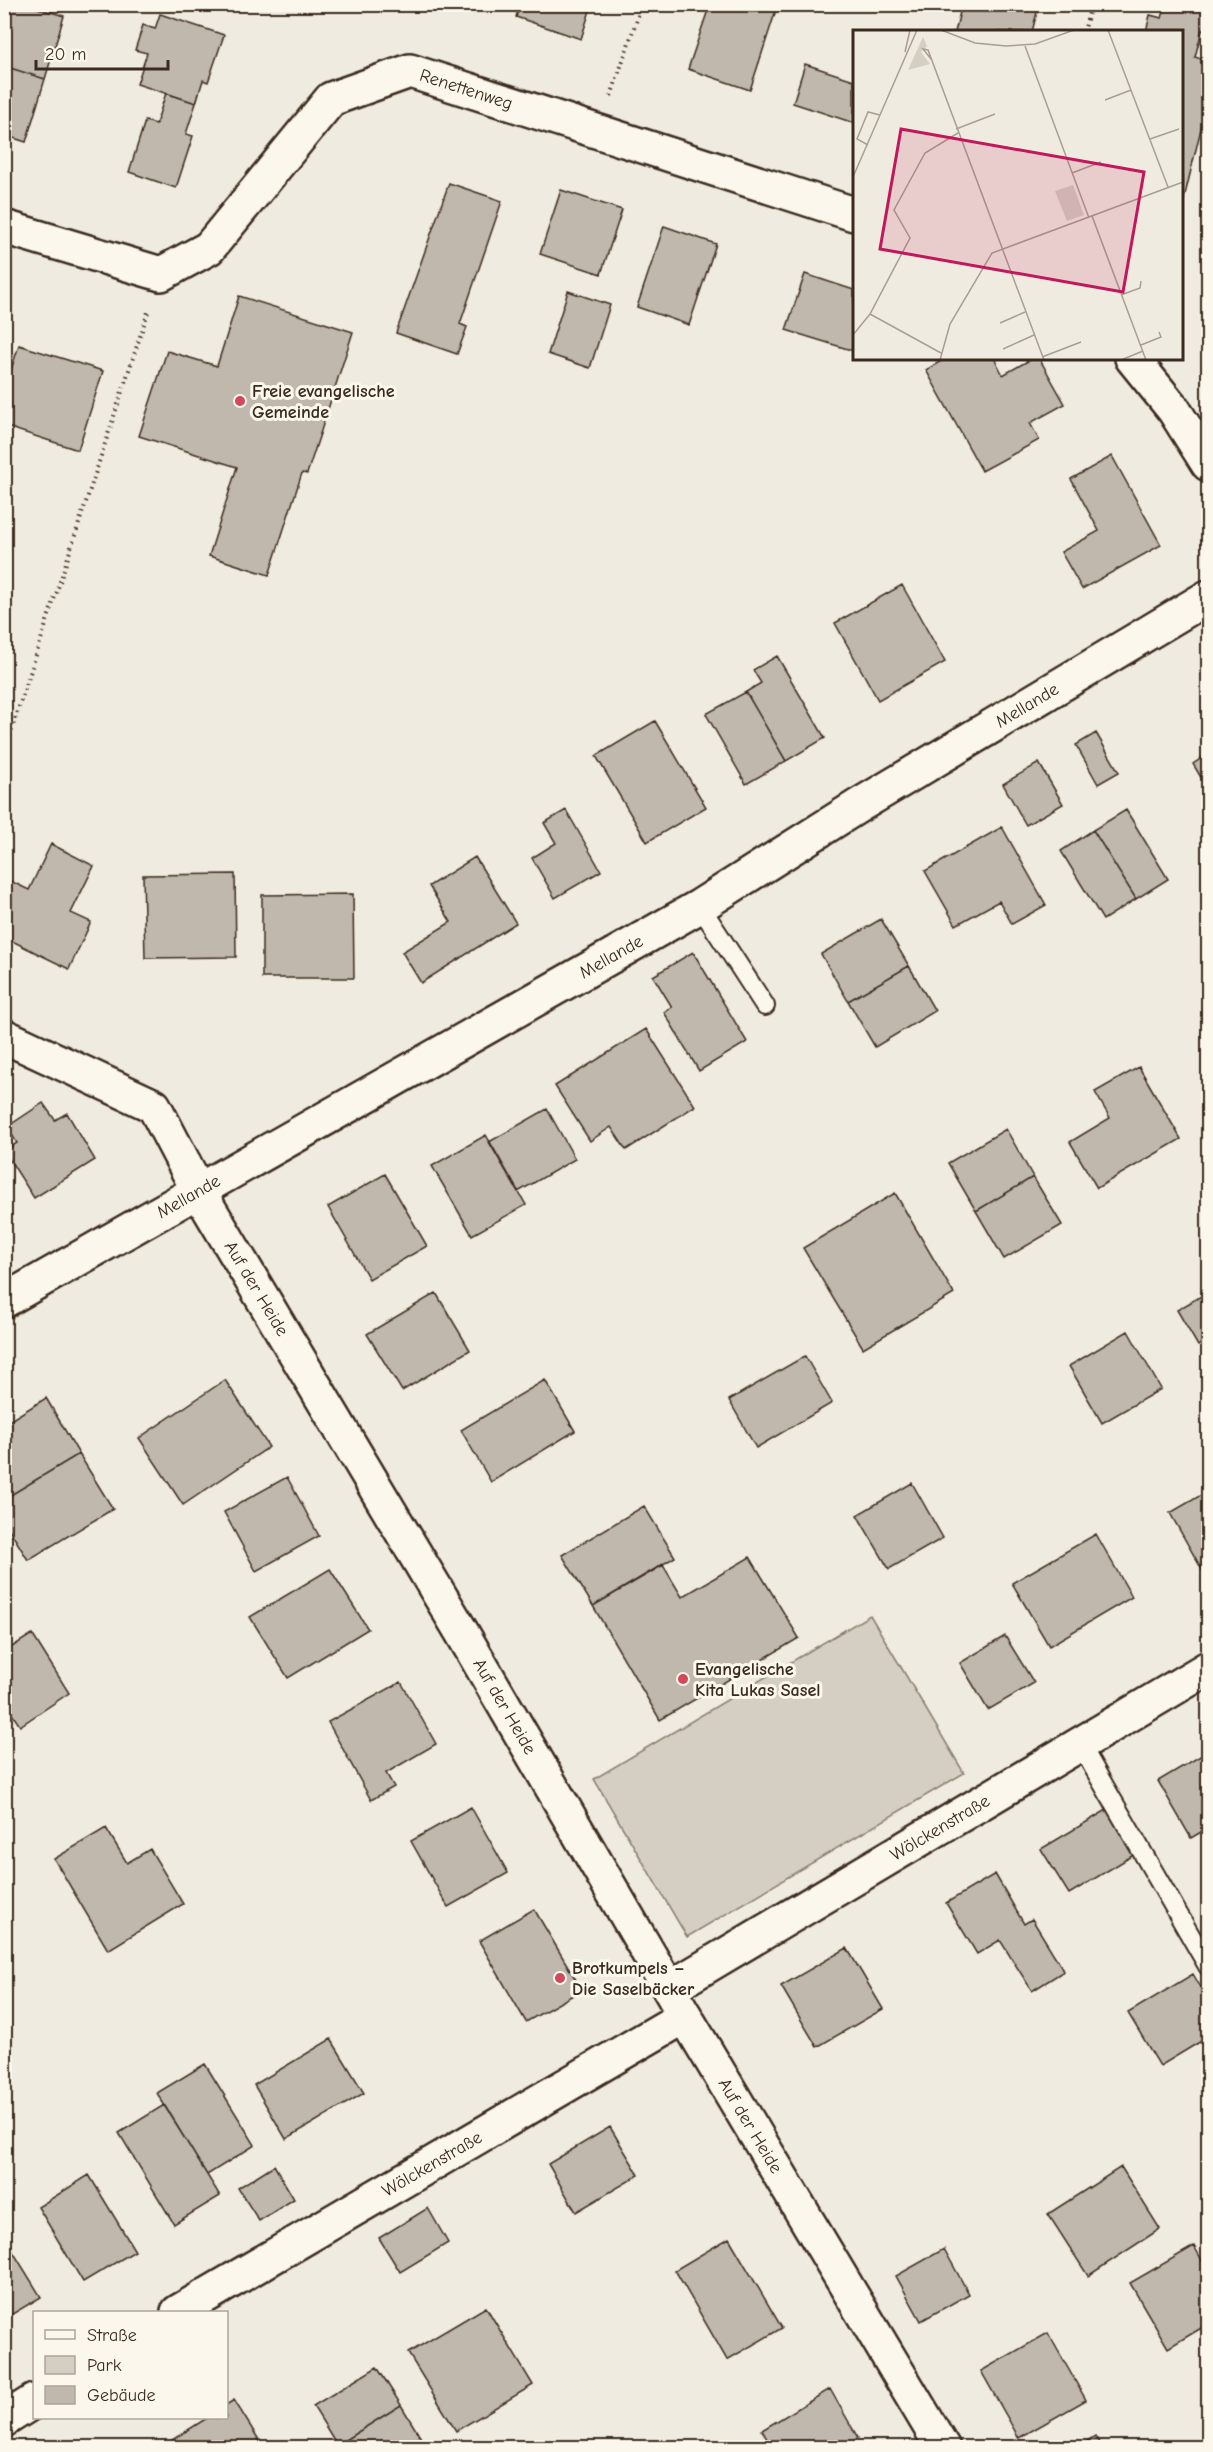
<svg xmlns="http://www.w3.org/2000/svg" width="1213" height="2452" font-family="'Comic Neue',sans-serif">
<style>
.green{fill:#d5cec3;stroke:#887c70;stroke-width:1.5}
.building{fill:#c0b8ad;stroke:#3b2a1e;stroke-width:1.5}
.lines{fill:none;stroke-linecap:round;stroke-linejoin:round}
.service-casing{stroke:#3b2a1e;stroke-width:22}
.minor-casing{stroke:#3b2a1e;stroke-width:38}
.path{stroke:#3b2a1e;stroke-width:4;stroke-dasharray:1.5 4.5;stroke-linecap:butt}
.service{stroke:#fbf7ec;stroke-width:18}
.minor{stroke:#fbf7ec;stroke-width:33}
.poi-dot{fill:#d1495b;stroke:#fbf7ec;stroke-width:2}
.labels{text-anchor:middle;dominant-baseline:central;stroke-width:6;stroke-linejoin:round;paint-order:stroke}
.street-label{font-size:18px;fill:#3b2a1e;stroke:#fbf7ec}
.poi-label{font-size:18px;font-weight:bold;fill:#3b2a1e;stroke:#fbf7ec;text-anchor:start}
.inset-road{fill:none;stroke:#a89e92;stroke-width:1.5}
.view{fill:#c2185b;fill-opacity:0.15;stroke:#c2185b;stroke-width:3}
.inset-edge{fill:none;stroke:#3b2a1e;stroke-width:3}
</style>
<rect width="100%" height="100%" fill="#f0ebe0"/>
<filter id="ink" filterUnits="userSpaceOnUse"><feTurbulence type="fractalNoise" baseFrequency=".0167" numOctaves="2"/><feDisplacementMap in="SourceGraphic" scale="12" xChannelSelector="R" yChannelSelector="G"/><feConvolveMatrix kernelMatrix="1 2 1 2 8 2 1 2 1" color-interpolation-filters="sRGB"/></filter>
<g filter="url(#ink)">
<!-- green -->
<path class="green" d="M870 1615 964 1773 687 1937 594 1779Z"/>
<!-- building -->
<path class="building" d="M4 4H25L64 16 45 79 4 66Z
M520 4H592L581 39 516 17Z
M710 4H778L750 90 688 69Z
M962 4H1039L1032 32H955Z
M1166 4H1208V32L1202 30 1195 57 1208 61V100L1182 207V32H1146L1150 15 1162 18Z
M160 14 224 35 208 82 203 80 196 103 137 84 147 53 135 50 143 25 155 29Z
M805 64 854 80V123L793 103Z
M4 66 45 79 26 142 4 135Z
M166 93 196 103 186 134 193 136 176 188 129 172 145 121 156 124Z
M449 183 502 201 460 324 467 327 457 354 396 333Z
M561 190 622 210 601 274 540 254Z
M664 226 716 244 689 325 637 307Z
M805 274 854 290V351L786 330Z
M568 291 610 305 590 368 548 354Z
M239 296 353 332 307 474 302 473 269 575 209 556 237 467 139 436 167 351 217 366Z
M19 345 103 371 78 450 4 426V392Z
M946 358H994L1003 375 1033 358H1039L1065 404 1030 423 1039 440 982 471 926 370Z
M1112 456 1161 545 1082 589 1061 552 1099 531 1071 479Z
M902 585 945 662 878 700 835 623Z
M777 656 825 738 786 761 746 692 761 683 753 670Z
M746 692 786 761 746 784 706 714Z
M655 721 706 807 647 842 596 756Z
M1096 733 1119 772 1098 784 1076 745Z
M1208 754V789L1193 764Z
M1039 763 1063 804 1026 825 1003 784Z
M566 810 601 871 555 898 532 858 556 843 544 823Z
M1126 810 1168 879 1136 899 1093 830Z
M1002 827 1046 905 1012 924 999 901 956 925 925 871Z
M1093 830 1136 899 1103 920 1061 851Z
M51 844 94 866 71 913 91 922 69 969 4 937V878L29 890Z
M475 857 516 923 421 983 402 952 451 922 429 886Z
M235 874 236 957 145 958 143 875Z
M353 894 354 978H262V895Z
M881 919 909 966 848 1001 821 954Z
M693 952 747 1042 699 1071 664 1012 672 1007 653 976Z
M909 966 935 1011 875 1047 848 1001Z
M646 1029 695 1106 626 1150 611 1127 590 1141 555 1086Z
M1139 1067 1181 1139 1097 1188 1070 1142 1110 1118 1095 1092Z
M43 1103 55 1120 67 1113 95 1160 34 1198 4 1151 17 1143 7 1127Z
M547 1109 575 1159 518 1192 489 1142Z
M1006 1129 1033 1177 976 1211 948 1163Z
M486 1135 526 1205 472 1235 432 1166Z
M385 1174 427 1246 369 1279 328 1207Z
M1033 1177 1062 1225 1004 1259 976 1211Z
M895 1193 954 1294 863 1348 803 1248Z
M1208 1292V1340L1198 1346 1177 1310Z
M436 1293 470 1350 402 1391 367 1334Z
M1128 1331 1161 1389 1102 1423 1069 1366Z
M805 1356 832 1403 756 1448 729 1400Z
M225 1380 269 1447 183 1505 139 1438Z
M545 1380 575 1431 491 1482 461 1430Z
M46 1398 79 1454 4 1499V1424Z
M79 1454 113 1509 28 1560 4 1521V1499Z
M287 1477 319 1536 256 1571 224 1512Z
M912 1483 943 1538 889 1569 857 1515Z
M1208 1491V1573L1205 1575 1170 1513Z
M644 1506 675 1557 593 1606 562 1555Z
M1096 1534 1132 1597 1049 1646 1012 1583Z
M750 1557 799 1638 660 1720 593 1606 663 1565 682 1597Z
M330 1569 368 1629 288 1678 250 1617Z
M32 1634 69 1693 20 1726 4 1702V1652Z
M1005 1636 1034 1683 988 1710 960 1663Z
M401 1682 436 1744 386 1773 394 1787 371 1800 328 1722Z
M1202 1755 1208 1766V1828L1191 1838 1158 1781Z
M471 1807 508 1873 448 1907 411 1841Z
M1110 1808 1137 1853 1069 1894 1041 1849Z
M106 1828 127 1863 150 1849 183 1904 108 1950 54 1859Z
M995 1874 1024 1924 1032 1919 1064 1971 1032 1991 1000 1940 977 1954 946 1903Z
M534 1909 582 1990 526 2022 479 1941Z
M847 1948 883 2009 817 2047 781 1986Z
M1193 1974 1208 2000V2037L1160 2066 1128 2013Z
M331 2039 364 2093 286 2139 254 2085Z
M205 2064 255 2145 207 2175 157 2093Z
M164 2105 220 2196 174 2224 119 2133Z
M610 2127 639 2175 576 2212 548 2164Z
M274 2165 294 2199 259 2221 238 2188Z
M1121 2167 1160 2229 1088 2276 1048 2214Z
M89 2175 135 2251 83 2282 38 2207Z
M428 2208 448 2243 400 2272 379 2238Z
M4 2237 41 2297 4 2319Z
M729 2238 782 2328 727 2360 675 2270Z
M1194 2246 1208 2271V2324L1168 2348 1130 2283Z
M944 2249 969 2294 921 2321 896 2276Z
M486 2307 533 2385 456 2431 408 2353Z
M1048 2333 1086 2400 1019 2438 981 2371Z
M377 2367 401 2405 337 2445 313 2406Z
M830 2389 858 2438 842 2448H772L762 2430Z
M234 2400 261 2443 254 2448H176L172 2440 207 2418H226V2405Z
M401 2405 425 2445 421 2448H339L337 2445Z
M1095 2436 1102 2448H1076Z"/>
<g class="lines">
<!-- service casing -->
<g class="service-casing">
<path id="service" d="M700 906 765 1006
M1080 1744 1208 1966"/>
</g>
<!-- minor casing -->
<g class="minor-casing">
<g id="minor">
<path id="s1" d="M4 227 161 274 209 248 331 99 410 71 854 214"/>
<path d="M1132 358 1174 410 1208 464"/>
<path id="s2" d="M4 1036 154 1106 198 1190 461 1631 685 2016 943 2448"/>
<path id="s3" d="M4 1301 700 906 858 806 1208 597"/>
<path id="s4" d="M670 1988 1208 1668"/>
<path id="s5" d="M178 2312 685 2016"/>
<path d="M4 2420 34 2401"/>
</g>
</g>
<!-- path -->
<path class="path" d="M1084 32 1091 4
M611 96 642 4
M4 753 148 312"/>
<!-- service -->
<use href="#service" class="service"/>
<!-- minor -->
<use href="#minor" class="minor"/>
</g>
</g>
<!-- markers -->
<g class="poi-dot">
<circle cx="240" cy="401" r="6"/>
<circle cx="683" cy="1679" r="6"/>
<circle cx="560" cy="1978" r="6"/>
</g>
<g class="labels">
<!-- street labels -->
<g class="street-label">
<text stroke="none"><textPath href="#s1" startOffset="554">Renettenweg</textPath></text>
<text stroke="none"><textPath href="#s3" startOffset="1184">Mellande</textPath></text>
<text stroke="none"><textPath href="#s3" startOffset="698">Mellande</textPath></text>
<text stroke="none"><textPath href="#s3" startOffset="212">Mellande</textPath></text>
<text stroke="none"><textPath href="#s2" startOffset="375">Auf der Heide</textPath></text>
<text stroke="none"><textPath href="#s2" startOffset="861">Auf der Heide</textPath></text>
<text stroke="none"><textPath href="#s4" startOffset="314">Wölckenstraße</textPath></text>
<text stroke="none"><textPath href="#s2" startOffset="1347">Auf der Heide</textPath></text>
<text stroke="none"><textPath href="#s5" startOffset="294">Wölckenstraße</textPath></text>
</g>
<!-- poi labels -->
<g class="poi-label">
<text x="252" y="391">Freie evangelische<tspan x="252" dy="21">Gemeinde</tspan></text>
<text x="695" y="1669">Evangelische<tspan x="695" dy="21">Kita Lukas Sasel</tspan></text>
<text x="572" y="1968">Brotkumpels –<tspan x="572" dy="21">Die Saselbäcker</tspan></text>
</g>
</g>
<!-- overview -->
<g transform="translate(853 30)">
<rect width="330" height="330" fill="#f0ebe0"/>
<path d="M70 7 74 16 68 22 77 34 55 40ZM220 155 231 185 214 191 202 161Z" fill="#d5cec3"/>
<path class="inset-road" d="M88 0 122 13 153 16 182 14 221 0M255 0 315 157M172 16 236 188M52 22 57 0M78 29 70 19 75 20 191 330M252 70 278 60M103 99 142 84M297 109 326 99M15 115 4 109 15 82 27 85M219 143 248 132M0 147 64 0M239 186 293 330M268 265 287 258 288 251M17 284 88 323M147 293 172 282M0 305 17 284 57 208 41 180 72 123 105 103M288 315 308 307 306 302M150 319 181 305M189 327 228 312M87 330 97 294 139 223 330 152M268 330 290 321"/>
<path class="view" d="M48 99 291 142 270 262 27 219Z"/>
<rect width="330" height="330" class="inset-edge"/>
</g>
<!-- margin -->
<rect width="1213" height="2452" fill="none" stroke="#fbf7ec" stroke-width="24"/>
<rect x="12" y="12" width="1189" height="2428" fill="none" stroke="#3b2a1e" stroke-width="2" filter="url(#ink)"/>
<!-- legend -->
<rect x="33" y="2311" width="195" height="108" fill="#fbf7ec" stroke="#aea59a" stroke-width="1.5"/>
<rect x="45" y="2330" width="30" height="9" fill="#fbf7ec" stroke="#aea59a" stroke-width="1.5"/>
<text x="87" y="2341" font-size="18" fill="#3b2a1e">Straße</text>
<rect x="45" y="2356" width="30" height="18" fill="#d5cec3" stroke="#aea59a" stroke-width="1.5"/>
<text x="87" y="2371" font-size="18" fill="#3b2a1e">Park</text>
<rect x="45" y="2386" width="30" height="18" fill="#c0b8ad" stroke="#aea59a" stroke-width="1.5"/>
<text x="87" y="2401" font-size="18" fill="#3b2a1e">Gebäude</text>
<!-- scale -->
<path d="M36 60v9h132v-9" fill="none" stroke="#3b2a1e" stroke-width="3"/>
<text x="45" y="60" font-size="18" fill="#3b2a1e" stroke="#fbf7ec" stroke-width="4.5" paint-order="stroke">20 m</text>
</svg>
